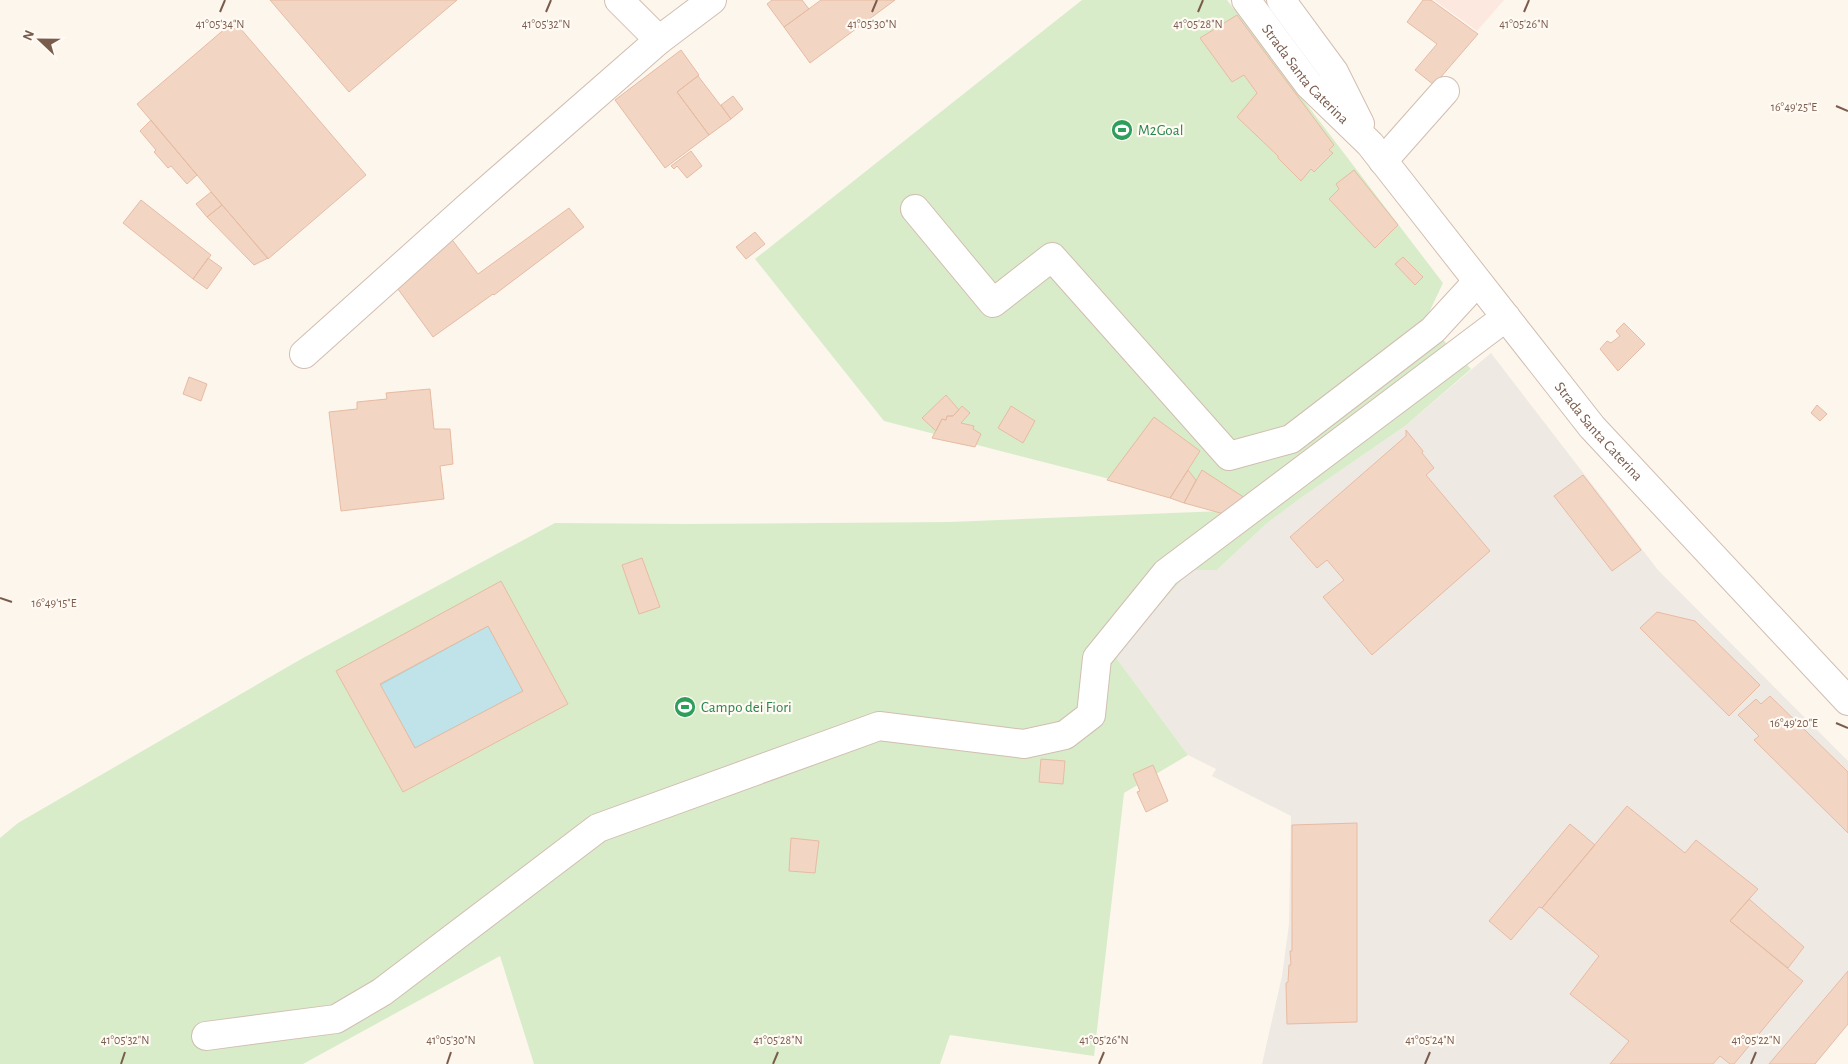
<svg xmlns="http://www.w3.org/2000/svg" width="1848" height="1064" font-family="'Alegreya Sans',sans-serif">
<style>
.commercial{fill:#fde8e0}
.industrial{fill:#efe9e4}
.green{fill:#d8ecc9}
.water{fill:#bfe3e8;stroke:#a5d3da}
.building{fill:#f3d5c3;stroke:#e6bba3;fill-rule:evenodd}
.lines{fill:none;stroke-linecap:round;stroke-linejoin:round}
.minor-casing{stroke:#d1beb0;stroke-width:30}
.minor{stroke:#fff;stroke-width:28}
.ticks{fill:none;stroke:#7a5c4d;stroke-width:2}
.labels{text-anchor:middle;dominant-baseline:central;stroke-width:4.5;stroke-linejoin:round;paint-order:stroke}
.street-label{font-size:15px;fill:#7a5c4d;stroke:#fffaf3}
.leisure-label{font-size:15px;fill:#27864d;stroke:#fffaf3;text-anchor:start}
.ticks-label{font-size:12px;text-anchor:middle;fill:#7a5c4d;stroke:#fffaf3;stroke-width:4.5;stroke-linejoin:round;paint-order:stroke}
</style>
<rect width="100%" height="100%" fill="#fdf6ec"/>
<!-- commercial -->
<path class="commercial" d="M1434 0H1504L1477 31Z"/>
<!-- industrial -->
<path class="industrial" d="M1491 353 1658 570 1848 761V1022L1812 1064H1262L1282 976 1289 924 1291 816 1212 776 1216 769 1188 755 1117 659 1122 645 1191 570H1217L1266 524 1302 497 1405 426Z"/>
<!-- green -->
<path class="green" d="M1082 0H1227L1443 283 1425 321 1471 369 1405 426 1302 497 1266 524 1217 570H1191L1122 645 1117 659 1188 755 1124 793 1094 1056 950 1035 940 1064H534L500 956 303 1064H0V838L18 823 303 658 555 523 685 524 950 522 1222 511 1102 477 884 421 755 259Z"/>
<!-- water -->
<path class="water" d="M488 626 523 691 415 748 380 685Z"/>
<!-- building -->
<path class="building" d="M270 0H457L349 92Z
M772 0H802L809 9 784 27 767 4Z
M821 0H895L810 63 784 27Z
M1423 0H1431L1478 34 1434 85 1415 70 1437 44 1407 22Z
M1237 15 1334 145 1329 150 1333 153 1314 172 1311 169 1301 181 1278 158V156L1237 117 1257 93 1244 75 1232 82 1200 38Z
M234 21 366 175 268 259 137 104Z
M681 50 699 75 677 92 709 135 665 168 615 100Z
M698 76 731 119 709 135 677 92Z
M733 96 743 109 731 119 721 105Z
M151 120 197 175 187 184 171 166 168 168 154 152 156 150 140 131Z
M691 151 702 166 687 178 677 166 674 169 671 166Z
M1354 170 1398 225 1375 248 1329 199 1339 189 1336 184Z
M211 192 222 205 207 217 196 204Z
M141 200 211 255 193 279 123 223Z
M222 205 268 258 254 265 207 217Z
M569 208 584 227 494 295 493 294 433 337 395 285 450 237 478 274Z
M755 232 765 244 746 259 736 247Z
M1403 257 1423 277 1415 285 1395 264Z
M208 258 222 268 207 289 193 279Z
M1624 323 1645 344 1618 371 1600 349 1607 341 1611 343 1620 336 1616 331Z
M189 377 207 384 201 401 183 394Z
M430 389 434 429H450L453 464 440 466 444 499 341 511 329 412 357 409V402L387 399 386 393Z
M946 395 959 410 953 416H947L946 420 942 419 936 431 922 418Z
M1817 405 1827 414 1820 421 1811 413Z
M962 406 970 413 961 423 974 426 973 429 981 434 975 447 932 438 942 419 946 420 947 416H953Z
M1011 406 1035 421 1023 443 998 428Z
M1154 417 1200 451 1170 498 1107 480Z
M1406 430 1423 451 1422 453 1434 468 1426 475 1490 551 1372 655 1323 597 1344 580 1327 560 1317 568 1290 537 1406 436Z
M1188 470 1196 480 1184 503 1170 498Z
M1202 470 1245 498 1224 514 1184 503Z
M1583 475 1641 550 1612 571 1554 496Z
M642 558 660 607 639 614 622 565Z
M501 581 568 704 403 792 336 671ZM488 626 523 691 415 748 380 684Z
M1657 612 1695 621 1760 685 1729 716 1640 628Z
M1770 696 1848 772V833L1754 740 1759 736 1738 715 1756 699 1761 704Z
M1041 759 1065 761 1063 784 1039 782Z
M1153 765 1168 801 1146 812 1137 792 1140 791 1133 774Z
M1627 806 1685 853 1696 840 1758 889 1730 921 1803 981 1734 1064H1730L1720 1056 1713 1064H1610L1629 1041 1570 994 1599 956 1542 908Z
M1357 823V1022L1287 1024 1286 983 1288 982 1289 965H1291L1290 951H1292V825Z
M1570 824 1595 845 1542 908 1539 907 1511 940 1489 921Z
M791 838 819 841 815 873 789 871Z
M1749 899 1804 947 1788 968 1730 921Z
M1848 971V1024L1815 1064H1769Z"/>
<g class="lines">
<!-- minor casing -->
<g class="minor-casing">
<g id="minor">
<path d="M619 0 659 40"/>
<path id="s1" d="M1246 0 1309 85 1370 144 1592 427 1848 701"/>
<path d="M1281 0 1334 72 1360 124"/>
<path d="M1383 161 1445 91"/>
<path d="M915 209 993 303 1052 257 1229 456 1291 439 1433 330 1477 282"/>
<path d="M304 354 468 207 659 40 712 0"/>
<path d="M206 1036 336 1019 382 992 598 828 879 726 1024 744 1065 735 1091 715 1097 658 1166 573 1506 317"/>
</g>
</g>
<!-- minor -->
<use href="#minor" class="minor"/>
</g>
<!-- ticks -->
<path class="ticks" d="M220 12 225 0M546 12 551 0M872 12 877 0M1198 12 1203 0M1524 12 1529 0M1836 106 1848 111M0 598 12 602M1836 723 1848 728M121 1064 125 1052M447 1064 451 1052M773 1064 778 1052M1099 1064 1104 1052M1425 1064 1430 1052M1751 1064 1756 1052"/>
<!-- icons -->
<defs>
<g id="stadium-disc" transform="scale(1.125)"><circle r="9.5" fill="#2e9e5b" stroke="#fffaf3"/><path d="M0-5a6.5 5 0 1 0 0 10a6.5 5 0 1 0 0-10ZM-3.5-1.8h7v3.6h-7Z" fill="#fff"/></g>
</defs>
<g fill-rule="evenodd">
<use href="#stadium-disc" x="1122" y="130"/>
<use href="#stadium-disc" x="685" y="707"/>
</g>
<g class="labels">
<!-- street labels -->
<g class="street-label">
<text stroke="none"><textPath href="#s1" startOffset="95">Strada Santa Caterina</textPath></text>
<text stroke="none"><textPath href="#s1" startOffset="558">Strada Santa Caterina</textPath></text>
</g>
<!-- leisure labels -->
<g class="leisure-label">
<text x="1138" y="130">M2Goal</text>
<text x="701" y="707">Campo dei Fiori</text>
</g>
</g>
<g class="ticks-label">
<text x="1524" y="28">41°05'26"N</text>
<text x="220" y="28">41°05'34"N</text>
<text x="546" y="28">41°05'32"N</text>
<text x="872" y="28">41°05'30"N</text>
<text x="1198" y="28">41°05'28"N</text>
<text x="1794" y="111">16°49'25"E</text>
<text x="54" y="607">16°49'15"E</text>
<text x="1794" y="727">16°49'20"E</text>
<text x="125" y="1044">41°05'32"N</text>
<text x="451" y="1044">41°05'30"N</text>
<text x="778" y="1044">41°05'28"N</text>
<text x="1104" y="1044">41°05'26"N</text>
<text x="1430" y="1044">41°05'24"N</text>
<text x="1756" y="1044">41°05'22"N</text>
</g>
<!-- north arrow -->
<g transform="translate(40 40) rotate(292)" stroke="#fffaf3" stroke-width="4" paint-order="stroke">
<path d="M0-4L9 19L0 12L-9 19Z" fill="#7a5c4d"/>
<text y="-8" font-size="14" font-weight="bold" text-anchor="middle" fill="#7a5c4d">N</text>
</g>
</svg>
